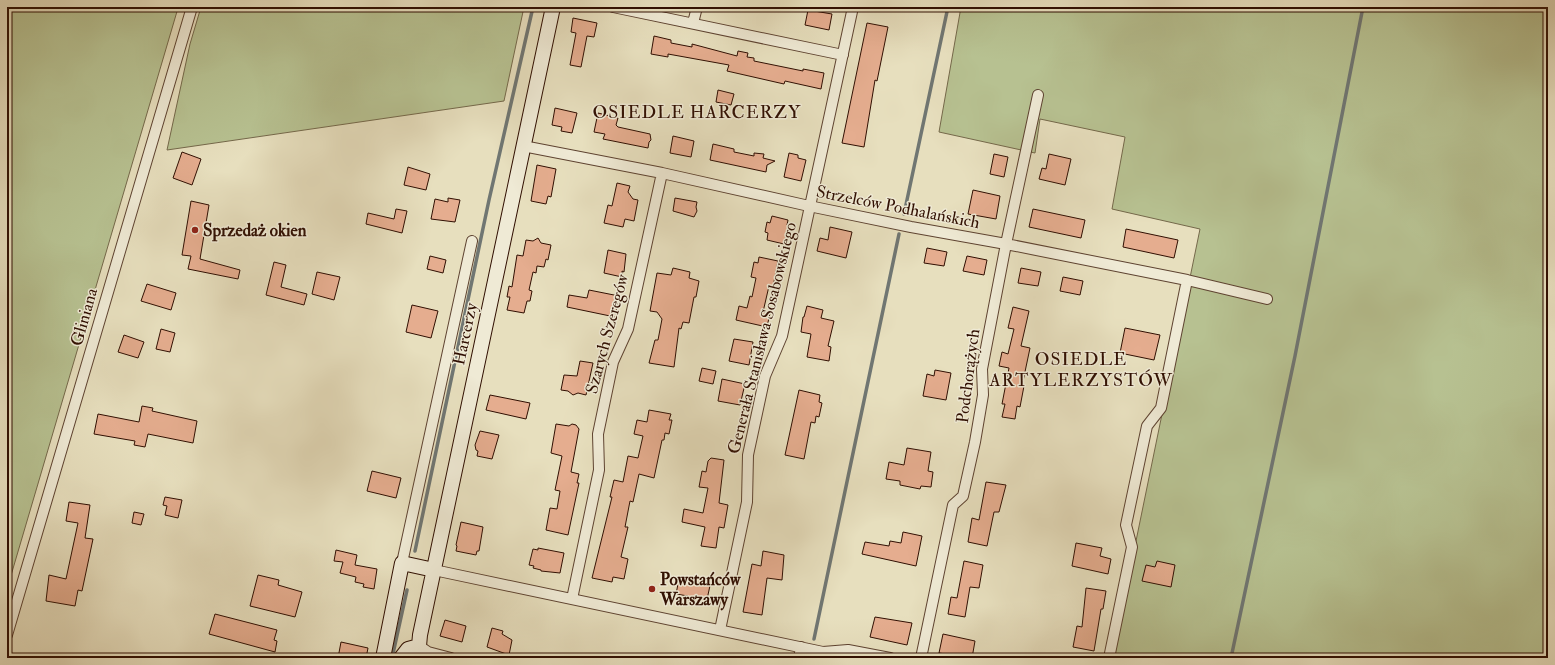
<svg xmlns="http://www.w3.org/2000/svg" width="1555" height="665" font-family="'IM FELL Double Pica',serif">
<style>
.green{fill:#b7c191;stroke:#74684a}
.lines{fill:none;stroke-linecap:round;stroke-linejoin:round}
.stream{stroke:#707672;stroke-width:3.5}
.building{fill:#e5ad8f;stroke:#300f02}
.street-casing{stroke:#5e4331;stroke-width:12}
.secondary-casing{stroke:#300f02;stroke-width:16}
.street{stroke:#efead5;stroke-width:10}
.secondary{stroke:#efead5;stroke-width:14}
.poi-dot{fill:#8f2418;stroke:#efead5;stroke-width:1.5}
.labels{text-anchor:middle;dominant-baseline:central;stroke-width:3;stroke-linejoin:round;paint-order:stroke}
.street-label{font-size:17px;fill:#300f02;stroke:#efead5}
.poi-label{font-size:17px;font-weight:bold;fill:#300f02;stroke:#efead5;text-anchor:start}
.neighbourhood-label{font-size:18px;letter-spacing:1px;fill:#300f02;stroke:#efead5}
</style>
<rect width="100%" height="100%" fill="#e7dfbe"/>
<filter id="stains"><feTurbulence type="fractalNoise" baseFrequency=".005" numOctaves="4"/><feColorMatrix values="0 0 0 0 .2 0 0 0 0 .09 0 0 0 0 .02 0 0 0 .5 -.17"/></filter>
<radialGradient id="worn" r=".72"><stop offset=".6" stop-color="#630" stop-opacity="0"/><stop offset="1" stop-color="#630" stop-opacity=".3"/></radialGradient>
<!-- green -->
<path class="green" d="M7 7 178 8 7 589Z
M201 7H524L504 101 167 150 190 44Z
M961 7H1548V658H1112L1200 229 1112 209 1125 137 1040 119 1035 153 939 132Z"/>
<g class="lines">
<!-- stream -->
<path class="stream" d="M904 214 948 7
M415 551 489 200 533 7
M814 639 899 234
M392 658 407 590
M1231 658 1295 356 1363 7"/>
</g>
<!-- building -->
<path class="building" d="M808 10 832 14 829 30 805 25Z
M573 18 597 23 594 37 587 36 581 67 570 65 576 33 571 32Z
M867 23 888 27 877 81 875 80 864 147 842 143Z
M654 36 671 40V43L692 47V44L737 56 738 51 748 53 747 57 754 58V61L803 71V69L824 73 821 89 785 81 784 84 727 71 729 65 668 54V57L651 54Z
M718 90 734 94 731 105 716 102Z
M555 108 577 113 572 133 561 131 562 127 552 125Z
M598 113 618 118 616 125 618 127 650 134 651 140 649 142 648 148 603 139 605 134 594 132Z
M673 136 694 141 691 157 670 153Z
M713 144 734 149V152L754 156V153L764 154 763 158 775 161 767 165 766 172 710 160Z
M182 152 201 159 192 185 173 178Z
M789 153 798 155V158L806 160 801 181 784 177Z
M994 154 1008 157 1004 177 990 174Z
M1049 154 1071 159 1065 185 1039 179 1042 168 1046 169Z
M537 165 556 169 551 197 548 196 546 204 531 201Z
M408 167 430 174 426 190 404 185Z
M617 183 630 186 628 192 633 199 638 200 634 221 625 219 623 227 604 223 608 205 612 206Z
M973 190 1000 196 996 219 968 214Z
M448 198 460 200 455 222 431 219 435 199 448 202Z
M675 198 697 202 696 207 697 211 694 217 673 211Z
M191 201 209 205 200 259 240 270 238 279 188 269 191 256 182 255Z
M396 209 407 211 402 233 366 224 368 213 394 219Z
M1033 209 1085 220 1081 238 1029 227Z
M772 216 788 220 787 225H789L784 244 767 240 768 233 765 232 767 222 770 223Z
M830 227 852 232 846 258 817 251 820 238 828 240Z
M1126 229 1178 240 1174 258 1123 247Z
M538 238 541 243 551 245 548 260 546 259 544 267 537 266 536 273 533 272 529 290 532 291 530 301H527L524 313 507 310 510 297H507L509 286 512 287 517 255 523 256 526 240 533 241Z
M927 248 947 252 944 266 924 263Z
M608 250 626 254 624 272 622 271V277L604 273Z
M430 256 446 260 443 273 427 269Z
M967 256 987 260 984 275 963 271Z
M759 257 778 261 773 287 769 286 763 312 770 313 767 327 736 320 739 306 747 308 750 296 752 297 756 278 751 277 754 262 758 263Z
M274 262 286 265 281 287 307 294 304 305 266 295Z
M673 268 690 272 689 278 699 281 696 297H694L689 323 683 322 681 329 679 328 674 367 649 363 655 340H658L662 319 657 312 650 311 657 273 671 275Z
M1021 268 1041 272 1038 286 1018 283Z
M317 272 340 277 334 300 312 294Z
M1063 277 1083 281 1080 295 1060 291Z
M147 284 176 293 171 310 141 301Z
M589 290 619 296 615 317 567 307 569 295 587 298Z
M412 305 438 311 431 338 406 332Z
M807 306 823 310 821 318 834 321 828 346 831 347 829 361 807 357 811 334 801 332 803 317H804Z
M1013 307 1029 311 1021 346 1030 348 1022 386H1024L1020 407 1017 406 1015 419 1002 417 1005 404H1002L1009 368 999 366 1002 352 1008 354 1014 329 1008 328Z
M1125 328 1160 335 1154 360 1120 353Z
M161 329 175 333 170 352 156 349Z
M124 335 144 342 138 358 118 352Z
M734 339 753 342 749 365 729 361Z
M580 361 593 363 586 395 578 393 573 395 568 391 561 390 564 375 577 376Z
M702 368 716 371 713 384 699 381Z
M935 370 951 373 946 400 923 396 927 374 934 376Z
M722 379 745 384 740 405 718 401Z
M799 390 820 395 819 402 822 403 819 417 816 416 815 423 811 422 804 459 785 455Z
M490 395 530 403 526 419 486 410Z
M142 406 153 408 152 411 197 421 193 443 148 434 145 447 134 445 135 441 94 434 98 414 139 422Z
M649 410 671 414 669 420H672L669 434 665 433 664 440H662L654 478 639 474 633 502 630 501 625 527H628L621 557 628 559 624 579 613 577 612 582 592 578 612 497H610L614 480 623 482 628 456 638 458 643 436 634 434 637 420 647 422Z
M556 424 569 426 572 424 576 425 579 429 571 472 579 474 577 483H579L568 535 546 530 550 508 557 509 560 491 555 490 562 456 551 453Z
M480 431 499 435 492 459 477 456 478 451 476 450 475 445Z
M907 448 931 452 928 471 933 472 931 487 921 486 920 489 900 485V481L886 479 889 462 904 465Z
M711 458 724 460 719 503 728 505 724 528 719 527 716 548 701 546 705 527 682 522 684 509 703 513 708 488 699 487 702 471 706 472 708 461Z
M372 471 401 478 396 498 367 491Z
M986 482 1006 485 999 512H994L987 546 968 542 972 518 979 520Z
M165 497 182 500 178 518 165 515 167 506 163 505Z
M69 502 90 505 85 538 93 539 82 591 78 590 75 606 46 601 49 575 66 579 78 523 66 521Z
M134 512 144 514 141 525 132 523Z
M461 522 483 527 479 551H477L476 555 456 551 457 546 456 545Z
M903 532 922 536 916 566 862 554 865 542 889 546 890 541 901 543Z
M1076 543 1102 548 1100 556 1111 559 1108 574 1072 566Z
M538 548 564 553 560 573 541 571V570L533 568 534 566 529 565 533 549 538 550Z
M336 550 357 555 355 565 377 569 374 589 363 587 364 584 355 582 356 577 340 573 343 562 334 561Z
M763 551 784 555 782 580 767 578 762 615 743 612 752 564 761 566Z
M964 561 983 565 979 588 970 587 965 617 948 614 951 597 957 598Z
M1157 561 1175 565 1171 587 1142 581 1146 565 1155 567Z
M258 575 279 580 278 585 302 592 295 617 250 606Z
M693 578 711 581 706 604 688 600V596L676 594 679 579 692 582Z
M1086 588 1106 591 1103 609H1101L1094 651 1073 647 1077 626 1082 627Z
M215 614 277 630 274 640 277 641 275 652 209 634Z
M875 617 912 623 907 645 870 637Z
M445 620 466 626 462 642 440 636Z
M492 628 503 631 502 634 512 640 509 655 487 647Z
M943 634 975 641 972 658 939 653Z
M341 642 368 648 366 658H338Z"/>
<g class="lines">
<!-- street casing -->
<g class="street-casing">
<path id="street" d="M613 7 843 55
M693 23 697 7
M523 146 662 173 809 206 911 227 1006 244 1187 280 1267 299
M402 563 472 241
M434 570 823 652 848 650 890 658
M572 599 599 470 598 434 613 362 628 329 662 173
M720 630 747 502 748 455 765 376 782 336 853 7
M7 635 192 7
M419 646 428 652 451 658
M799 658 801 647
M921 658 953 505 963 496 975 442 983 395 982 369 1006 244 1038 95
M1109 658 1132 547 1126 525 1147 426 1161 408 1187 280"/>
</g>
<!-- secondary casing -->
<g class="secondary-casing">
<path id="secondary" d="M383 658 402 563 434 570
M401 658 408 649 419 646 420 635 553 7"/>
</g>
<!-- street -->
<use href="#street" class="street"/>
<!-- secondary -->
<use href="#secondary" class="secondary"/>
</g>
<!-- markers -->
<g class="poi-dot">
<circle cx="195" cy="230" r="4"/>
<circle cx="652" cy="589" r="4"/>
</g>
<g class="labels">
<!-- street labels -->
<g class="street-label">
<text transform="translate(898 207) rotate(11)">Strzelców Podhalańskich</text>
<text transform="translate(84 317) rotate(-74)">Gliniana</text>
<text transform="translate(465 334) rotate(-78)">Harcerzy</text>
<text transform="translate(607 334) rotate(-75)">Szarych Szeregów</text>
<text transform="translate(762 338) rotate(-76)">Generała Stanisława Sosabowskiego</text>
<text transform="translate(968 376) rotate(-83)">Podchorążych</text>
</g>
<!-- poi labels -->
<g class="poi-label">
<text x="203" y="230">Sprzedaż okien</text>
<text x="660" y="579">Powstańców<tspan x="660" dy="20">Warszawy</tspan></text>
</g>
<!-- neighbourhood labels -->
<g class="neighbourhood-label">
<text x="697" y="112">OSIEDLE HARCERZY</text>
<text x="1081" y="359">OSIEDLE<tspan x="1081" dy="21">ARTYLERZYSTÓW</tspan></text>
</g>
</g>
<!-- margin -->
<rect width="1555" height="665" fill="none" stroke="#e7dfbe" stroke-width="24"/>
<rect x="8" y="8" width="1539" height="649" fill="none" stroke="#300f02" stroke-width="2"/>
<rect x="12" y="12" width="1531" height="641" fill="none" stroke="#300f02"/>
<rect width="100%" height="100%" filter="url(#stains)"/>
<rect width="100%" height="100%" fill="url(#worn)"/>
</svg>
